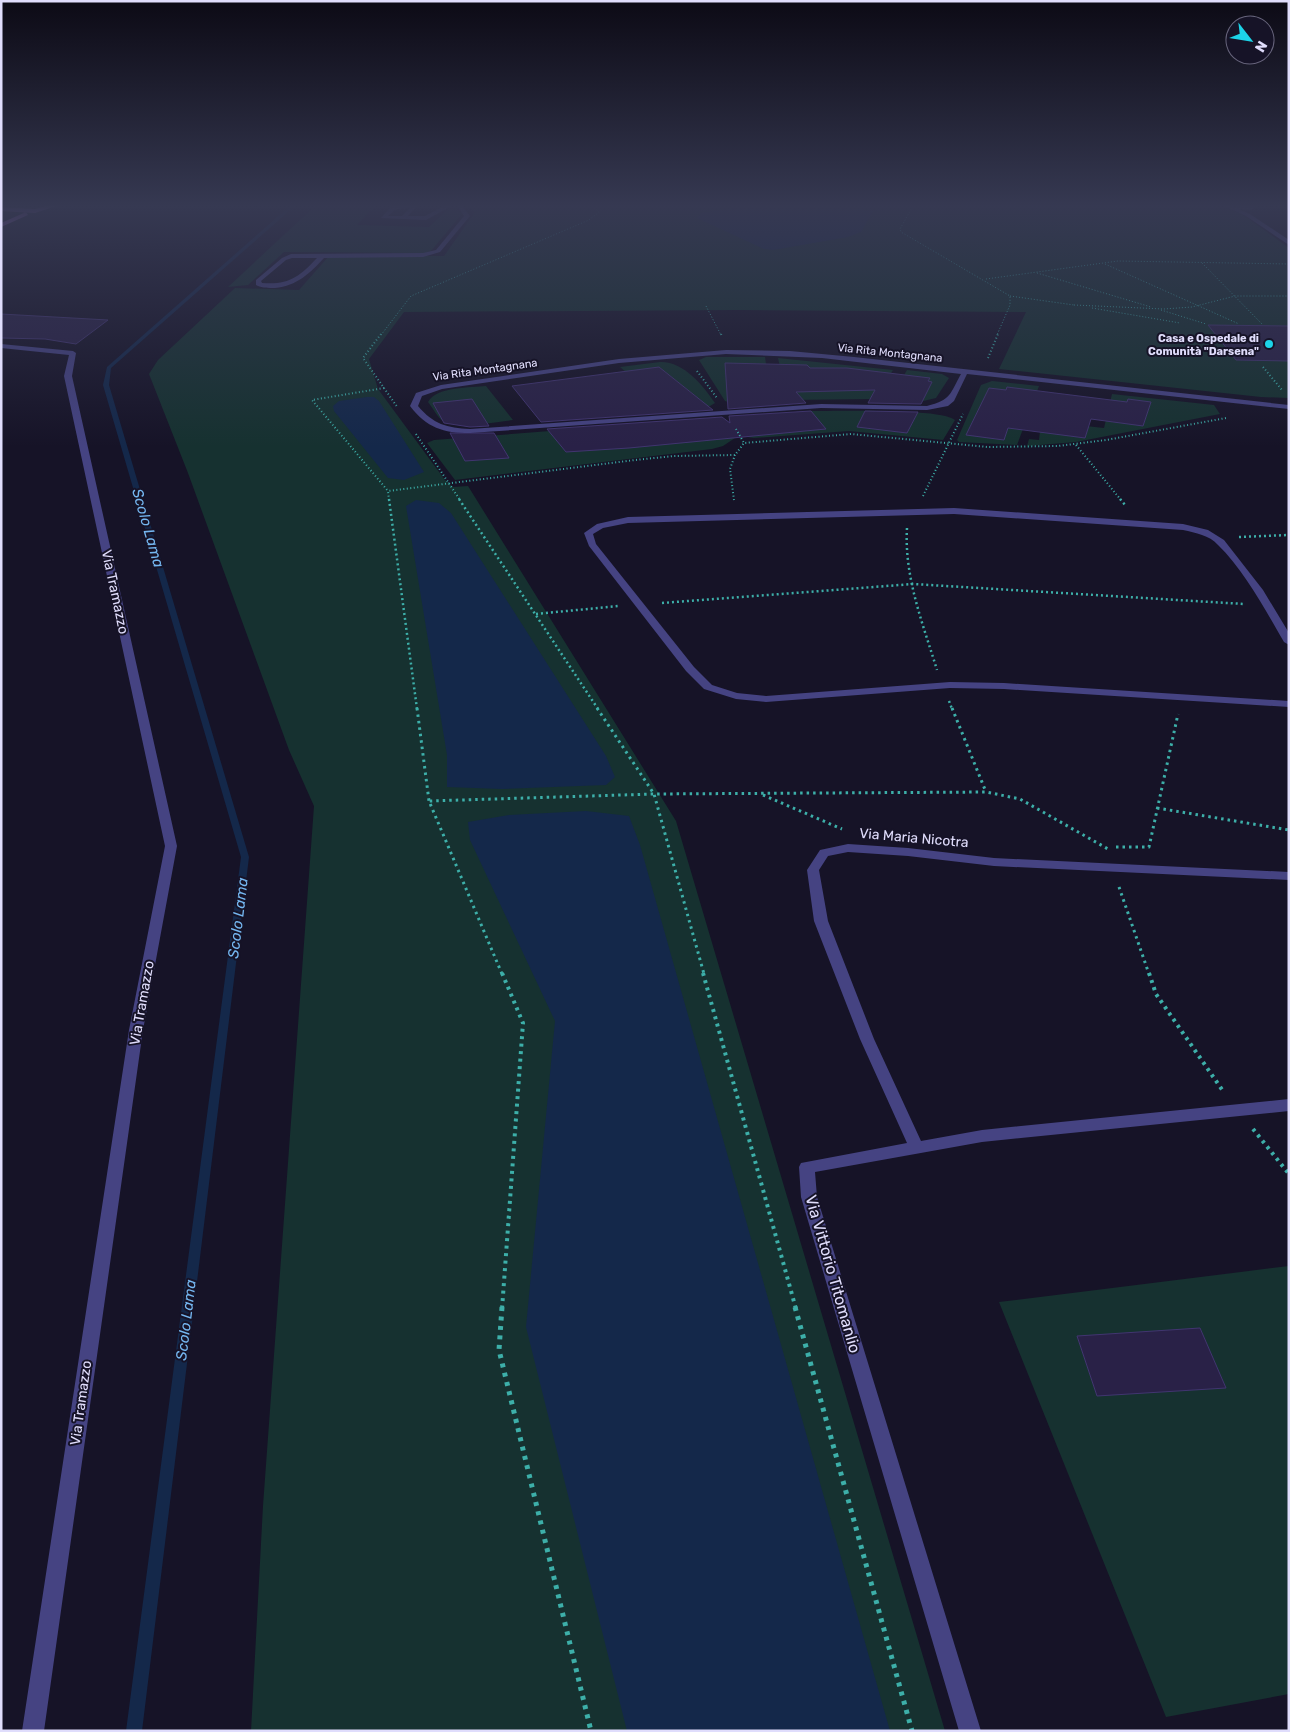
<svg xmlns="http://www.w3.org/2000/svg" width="1290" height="1732" font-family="Rubik,sans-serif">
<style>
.green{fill:#163130}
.water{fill:#14284a}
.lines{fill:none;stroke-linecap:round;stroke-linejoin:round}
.stream{fill:#14284a;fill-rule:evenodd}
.building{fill:#292147;stroke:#413570}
.path-far5{stroke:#3dafa9;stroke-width:1;stroke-dasharray:1 2;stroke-linecap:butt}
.path-far4{stroke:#3dafa9;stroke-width:2;stroke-dasharray:1 2.5;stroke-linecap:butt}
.path-far3{stroke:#3dafa9;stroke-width:2.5;stroke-dasharray:2 3;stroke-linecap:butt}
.path-far2{stroke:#3dafa9;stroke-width:3;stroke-dasharray:2.5 4;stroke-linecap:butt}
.path-far1{stroke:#3dafa9;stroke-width:4;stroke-dasharray:3 4.5;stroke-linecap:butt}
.path{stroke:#3dafa9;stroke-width:5;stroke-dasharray:4 5.5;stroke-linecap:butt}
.minor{fill:#454382;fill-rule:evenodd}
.major{fill:#c16ff1;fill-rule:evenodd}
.poi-dot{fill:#1cd3e8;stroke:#161327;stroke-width:2}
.labels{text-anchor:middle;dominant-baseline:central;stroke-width:4;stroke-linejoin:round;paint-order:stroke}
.far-poi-label{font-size:11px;font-weight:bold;fill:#e0ddfc;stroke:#161327;text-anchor:end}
.far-street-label{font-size:11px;fill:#e0ddfc;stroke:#161327}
.street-label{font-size:14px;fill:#e0ddfc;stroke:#161327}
.water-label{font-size:15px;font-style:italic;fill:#75b7f1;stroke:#161327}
.near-street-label{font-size:16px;fill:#e0ddfc;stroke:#161327}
</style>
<rect width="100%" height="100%" fill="#161327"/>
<!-- green -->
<path class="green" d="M317 204H377L357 225 429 227 447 210 454 208 462 214 431 251 424 253 284 252 248 285 228 287Z
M464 204H1215L1242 214 1289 248V398L1261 397 999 369 1026 312 738 310 404 312 369 359 378 389 445 480 453 487 468 486 676 821 945 1731H251L263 1506 314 806 289 750 188 473 149 374 158 360 235 288 299 290 329 256H444L475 212Z
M706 357H765L766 364 731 403 725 401 699 360Z
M778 358 893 370 875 399 787 400Z
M660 362C683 361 703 385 715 403L710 406 666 409 702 401 659 367 627 373 620 367Z
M907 370 942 374 949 378 936 398 919 402 889 401Z
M992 381 1039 386 1017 445 959 442 957 440 981 385Z
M486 386 513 420C497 422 457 429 443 421 437 417 433 408 428 402 437 386 471 388 486 386Z
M1112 394 1214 405 1220 414 1076 442 1027 446 1029 439 1039 440 1040 431 1049 422 1104 428Z
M810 411C832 411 943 408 955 420L943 440 849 431 754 438 747 437 745 434Z
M719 418 735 438 723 446 712 449 455 480 427 443 434 440Z
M1289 1266V1694L1166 1717 999 1302Z"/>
<!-- water -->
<path class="water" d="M756 204H819L873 211 861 232 848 237 773 250 764 249 697 218 701 213Z
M367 397H374L379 401 424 472 404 480 388 478 334 411 333 406 339 401Z
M416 500 439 503 451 513 606 756 615 777 606 785 502 789 447 787V755L406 506Z
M586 811 629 816 640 845 890 1731H627L526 1327 555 1021 470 840 468 822 509 815Z"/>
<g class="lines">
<!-- stream -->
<path class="stream" d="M292 204H297L111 368 109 385 249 857 142 1731H126L241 857 103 385 107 367Z"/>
</g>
<!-- building -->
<path class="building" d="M1 314 108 320 76 344 45 339 1 338Z
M1208 325 1289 326V361L1236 360Z
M725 363 807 365 810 368H847L930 378 928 381 932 382 921 404 868 403 875 390 796 392 806 403 728 409Z
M659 367 713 410 541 422 512 386Z
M1007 387 1127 402 1128 399 1151 402 1143 426 1091 419 1085 438 1008 428 1004 440 966 435 989 388 1006 390Z
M472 399 489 426 470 427 444 423 433 403Z
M811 411 826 429 629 448 566 452 547 429 722 417 730 423 729 416Z
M865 411 918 412 907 433 857 427Z
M450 433H494L509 458 465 461Z
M1200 1328 1226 1388 1097 1396 1077 1336Z"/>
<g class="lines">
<!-- path-far5 -->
<path class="path-far5" d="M914 204 900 229 901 232 1010 296V305L997 335
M1202 263 1263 325
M1105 264 1239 324
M1037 273 1151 307
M986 279 1118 261 1289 264
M1010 296 1074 305
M1074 305 1164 309 1192 307 1235 296H1289
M706 306 721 335
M1092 308 1180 323
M1161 310 1206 324
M381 335 411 296 589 220 599 212 590 204"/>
<!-- path-far4 -->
<path class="path-far4" d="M381 334 363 358 398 408
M721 334 722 337
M988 358 998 334
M1263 367 1282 390
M697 371 717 398
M384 388 312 400 388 491
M736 429 744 443
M416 434 460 500
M1076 445 1121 500
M923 496 963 414
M389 500 388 491 635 460 674 456 735 455 744 443 851 434 988 447 1058 446 1106 440 1226 418
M734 500 730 469 735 455"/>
<!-- path-far3 -->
<path class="path-far3" d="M389 499 417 709
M459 499 598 709
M1120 499 1126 506
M907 528C904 577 923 624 937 670
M1239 537 1289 535
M662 603 913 584 1244 604
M536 614 618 606
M949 701 952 709"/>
<!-- path-far2 -->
<path class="path-far2" d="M417 708 429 801
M597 708 654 794 704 974
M952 708 986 792
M763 795 842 829
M1157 808 1289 830
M1116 847H1149L1178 714
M1119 887 1149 974
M502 974 429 801 654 794 986 792 1020 799 1108 849"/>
<!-- path-far1 -->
<path class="path-far1" d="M502 973 523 1023 502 1309
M703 973 796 1309
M1149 973 1156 994 1223 1091
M1253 1129 1289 1174"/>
<!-- path -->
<path class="path" d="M502 1307 499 1350 591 1731
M795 1307 912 1731"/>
<!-- minor -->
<path class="minor" d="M57 204H68L55 207Z
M410 204H419L408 216H425L448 204H455L426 220 381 218 392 206ZM410 208 402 216H388L396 209Z
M456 204H461L470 216 440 252 423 257 324 258C310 273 297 286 275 288 269 288 261 288 256 285V280L282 258 291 254 423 253 436 250 464 216ZM292 258H317C299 277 289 285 262 283L261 281 286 260Z
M1220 204 1233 207 1259 204 1251 210 1238 209 1250 214 1289 240V245L1246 216Z
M1 344 73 351 76 353 72 376 177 846 143 1030 44 1731H22L129 1030 165 846 64 376 69 355 1 348Z
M726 350 790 351 854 357 1289 405V409L967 374 954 401 948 406 927 410 821 408 470 433C443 433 427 428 410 406L416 393 441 385 619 359ZM726 354 822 358 961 374C950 394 951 400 927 406L821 404 470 429C447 428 433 424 418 406L422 396 442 389 619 363Z
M954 508 1183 524 1208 530 1224 540 1263 590 1289 633V645L1284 642C1266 611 1244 570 1218 545 1209 535 1196 533 1183 530L954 514 628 523 603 528 593 534 596 544 694 667 712 685 737 693 766 696 950 682 1004 683 1289 701V707L1004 689 950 688 766 702 736 699 704 689 686 671 589 546 584 533 597 524 628 517Z
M848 844 908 848 994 858 1289 872V880L994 866 908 856 848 852 828 856 819 870 828 921 874 1039 921 1141 982 1130 1289 1099V1111L982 1142 815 1172 817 1197 981 1731H959L801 1197 799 1167 801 1163 907 1143 860 1039 814 921 807 870 820 850Z"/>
<!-- major -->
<path class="major" d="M53 204H62L35 213 1 211V207L35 209Z
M26 212 28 215 1 227V223Z"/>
</g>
<!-- sky -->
<linearGradient id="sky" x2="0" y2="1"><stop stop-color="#0c0a15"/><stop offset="0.46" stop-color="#363952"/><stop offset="1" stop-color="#363952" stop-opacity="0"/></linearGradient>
<rect width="1290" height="447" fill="url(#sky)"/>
<!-- markers -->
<circle class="poi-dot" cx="1269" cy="344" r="5"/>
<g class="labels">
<!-- far-poi labels -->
<g class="far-poi-label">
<text x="1259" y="338">Casa e Ospedale di<tspan x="1259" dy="13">Comunità "Darsena"</tspan></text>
</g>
<!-- far-street labels -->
<g class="far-street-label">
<text transform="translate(890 353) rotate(6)">Via Rita Montagnana</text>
<text transform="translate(485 370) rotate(-8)">Via Rita Montagnana</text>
</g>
<!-- street labels -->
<g class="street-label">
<text transform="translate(115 592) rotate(78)">Via Tramazzo</text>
<text transform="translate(914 838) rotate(5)">Via Maria Nicotra</text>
<text transform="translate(142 1003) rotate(-80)">Via Tramazzo</text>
<text transform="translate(81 1403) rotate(-82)">Via Tramazzo</text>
</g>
<!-- water labels -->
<g class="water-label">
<text transform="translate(148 528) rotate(74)">Scolo Lama</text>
<text transform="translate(238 918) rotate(-83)">Scolo Lama</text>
<text transform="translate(186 1320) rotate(-83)">Scolo Lama</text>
</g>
<!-- near-street labels -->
<g class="near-street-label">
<text transform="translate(833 1274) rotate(74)">Via Vittorio Titomanlio</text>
</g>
</g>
<!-- border -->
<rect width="1290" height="1732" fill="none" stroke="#e0ddfc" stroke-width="5"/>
<!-- north arrow -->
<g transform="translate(1250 40) rotate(121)"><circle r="24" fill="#161327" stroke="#67647c"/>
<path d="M0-4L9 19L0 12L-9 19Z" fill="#1cd3e8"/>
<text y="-8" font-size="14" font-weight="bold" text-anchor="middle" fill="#e0ddfc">N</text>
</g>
</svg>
